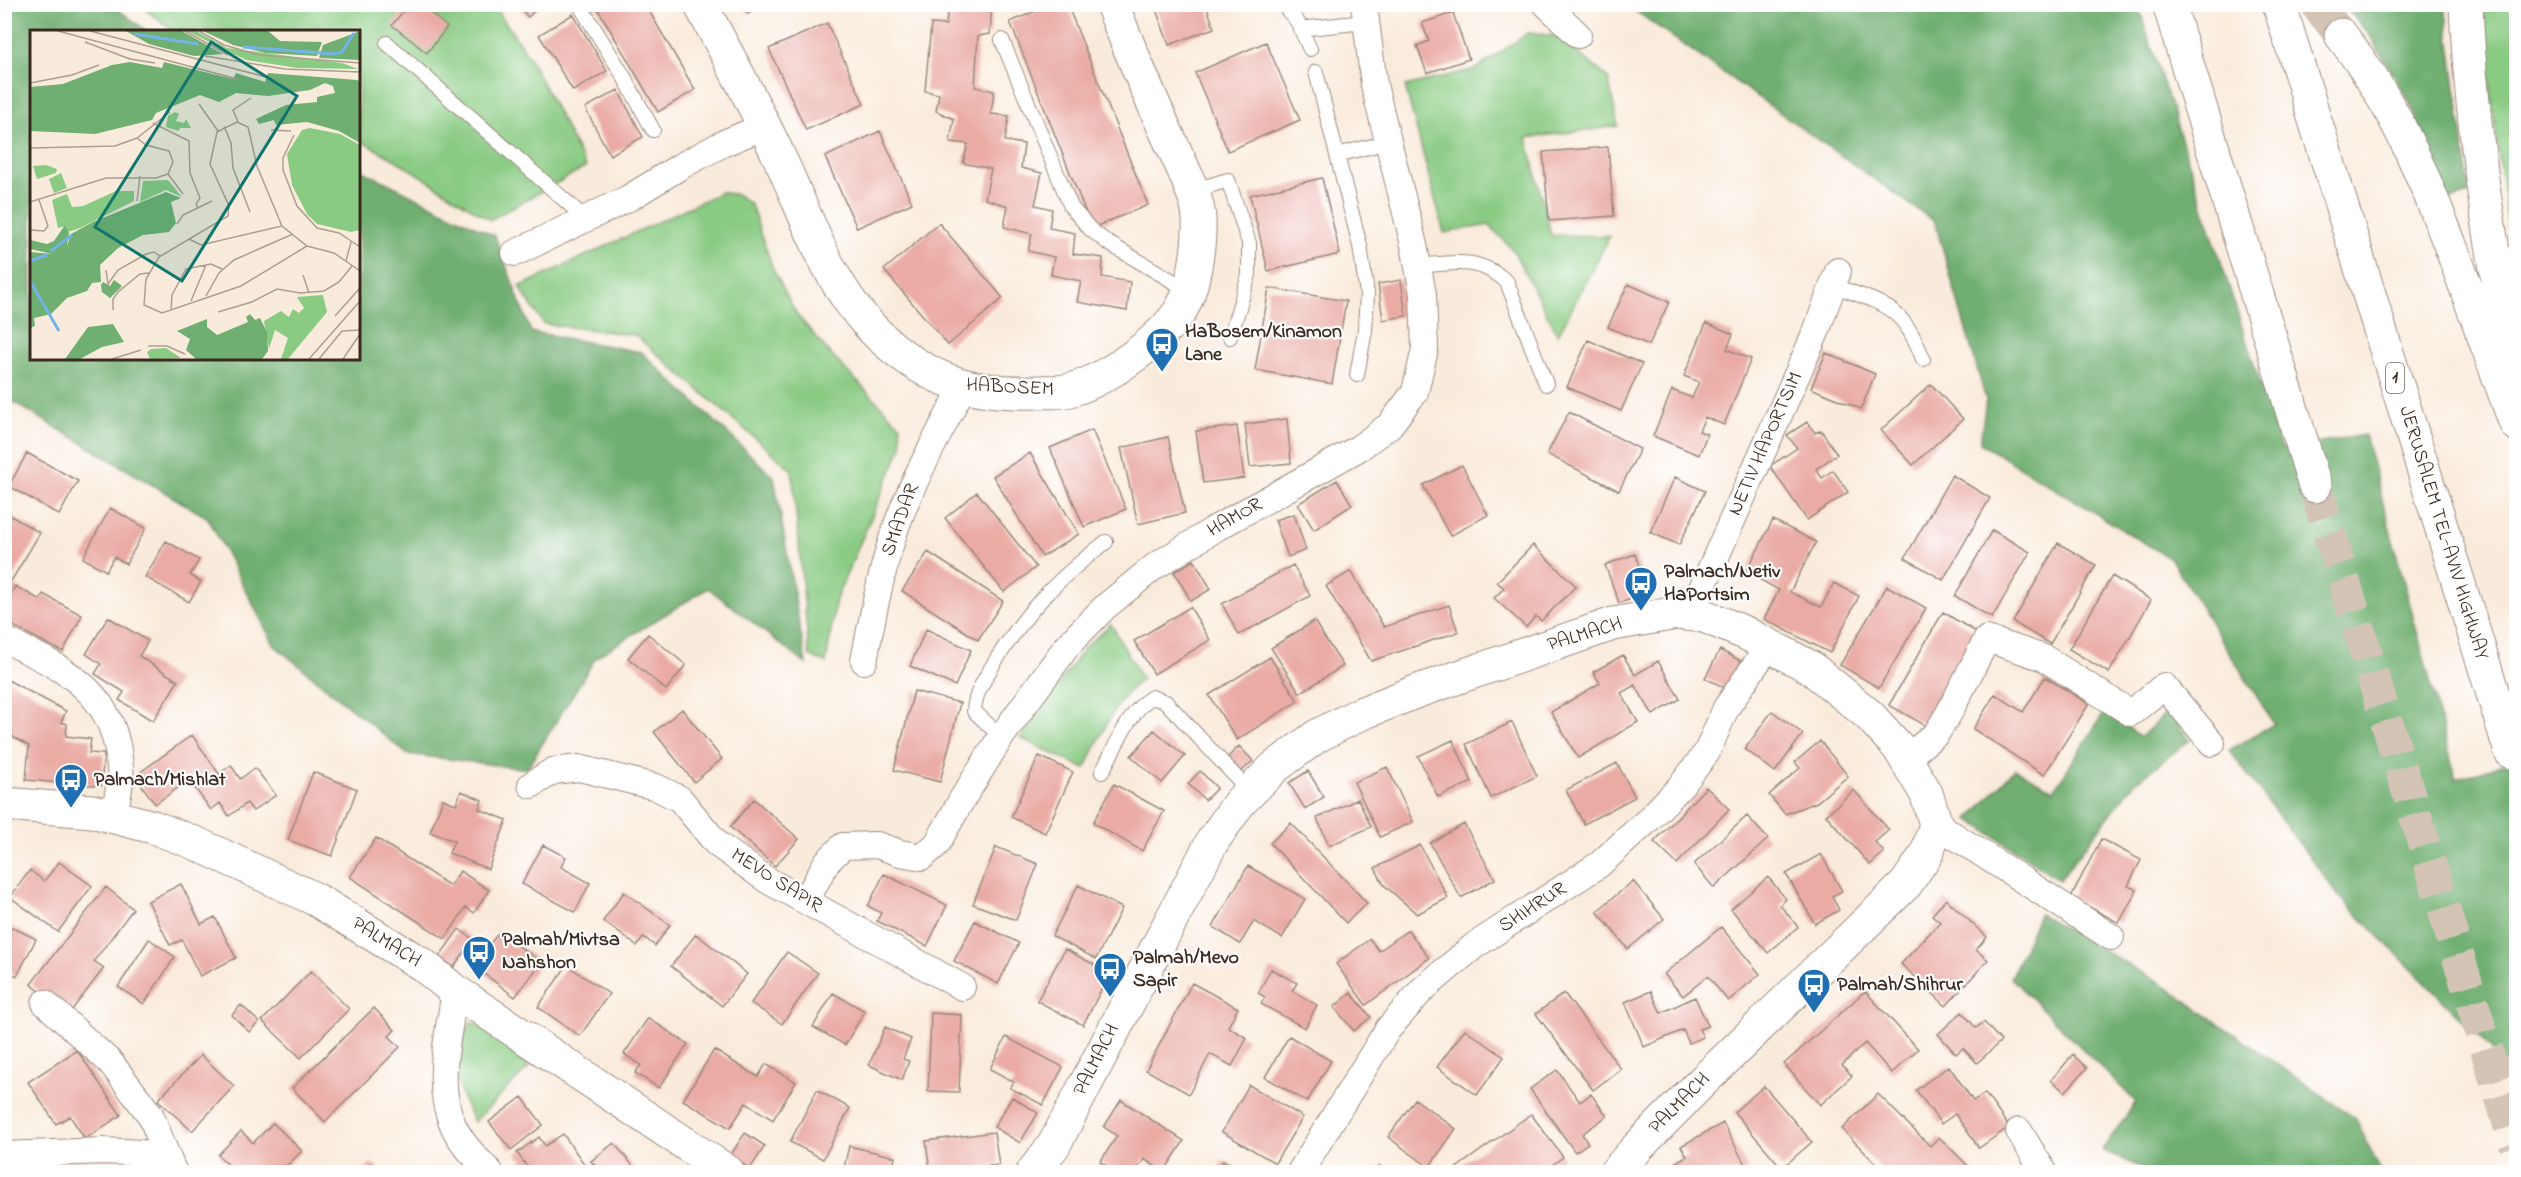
<svg xmlns="http://www.w3.org/2000/svg" width="2521" height="1177" font-family="'Indie Flower',sans-serif">
<style>
.green{fill:#8acb83;stroke:#627a50;stroke-width:1.5}
.forest{fill:#6faf71;stroke:#556c48;stroke-width:1.5}
.building{fill:#eaaba4}
.lines{fill:none;stroke-linecap:round;stroke-linejoin:round}
.highway-tunnel{stroke:#d3c4b6;stroke-width:33;stroke-dasharray:33 16;stroke-linecap:butt}
.lane-casing{stroke:#9a8a7d;stroke-width:16}
.street-casing{stroke:#9a8a7d;stroke-width:28}
.secondary-casing{stroke:#9a8a7d;stroke-width:35}
.highway-casing{stroke:#9a8a7d;stroke-width:35}
.lane{stroke:#fff;stroke-width:14}
.street{stroke:#fff;stroke-width:26}
.secondary{stroke:#fff;stroke-width:33}
.highway{stroke:#fff;stroke-width:33}
.labels{text-anchor:middle;dominant-baseline:central;stroke-width:4.5;stroke-linejoin:round;paint-order:stroke}
.shield{fill:#fff;stroke:#766a62;stroke-width:1.5}
.shield-label{font-size:18px;font-weight:bold;fill:#3b2a1e}
.poi-label{font-size:20px;font-weight:bold;fill:#3b2a1e;stroke:#fff;text-anchor:start}
.street-label{font-size:20px;fill:#3b2a1e;stroke:#fff}
.inset-river{fill:none;stroke:#72b4e7;stroke-width:3}
.inset-road{fill:none;stroke:#ad9e90;stroke-width:1.5}
.view{fill:#0f766e;fill-opacity:0.15;stroke:#0f766e;stroke-width:3}
.inset-edge{fill:none;stroke:#3b2a1e;stroke-width:3}
</style>
<rect width="100%" height="100%" fill="#fff"/>
<filter id="ink" filterUnits="userSpaceOnUse"><feTurbulence type="fractalNoise" baseFrequency=".0167" numOctaves="2"/><feDisplacementMap in="SourceGraphic" scale="12" xChannelSelector="R" yChannelSelector="G"/><feConvolveMatrix kernelMatrix="1 2 1 2 8 2 1 2 1" color-interpolation-filters="sRGB"/></filter>
<filter id="wash" filterUnits="userSpaceOnUse"><feTurbulence type="fractalNoise" baseFrequency=".008" numOctaves="4" result="noise"/><feDisplacementMap in="SourceGraphic" scale="24" xChannelSelector="R" yChannelSelector="G"/><feGaussianBlur stdDeviation="1.35" result="paint"/><feColorMatrix in="noise" values="0 0 0 0 0 0 0 0 0 0 0 0 0 0 0 0 0 1.4 0 .05"/><feComposite in="paint" operator="in"/></filter>
<g filter="url(#wash)">
<rect width="100%" height="100%" fill="#f9ebdc"/>
<!-- green -->
<path class="green" d="M140 5H494L530 59 586 167 490 220 394 159 359 140 358 32 173 31Z
M2483 5H2516V284L2490 90Z
M1528 33 1558 36 1608 78 1618 126 1527 138 1551 235 1610 236 1558 335 1513 250 1489 225 1444 233 1405 86 1476 69Z
M721 192 738 195 751 205 773 269 797 315 833 357 900 425 902 446 836 599 826 663 809 655 792 470 635 335 544 324 519 287Z
M1111 624 1142 679C1113 701 1101 737 1085 769L1020 738 1085 647Z
M472 1021 530 1066 474 1122C454 1086 449 1059 472 1021Z"/>
<!-- forest -->
<path class="forest" d="M5 4 112 5 147 31 32 32V358H358L359 169 495 236 531 332 641 352 774 477 806 664 708 588 596 657 527 769 407 754 274 645 208 518 5 397Z
M1627 5H2138L2281 448 2365 435 2456 779 2516 760V1074L2338 895 2229 750 2274 724 2171 559 1980 443 1986 400 1935 222Z
M2343 5H2445L2470 194 2449 200 2408 99 2369 34Z
M2105 711 2141 737 2168 711 2190 740 2135 783 2059 880 1969 819 2015 769 2054 790Z
M2039 914 2159 982 2356 1119 2381 1172H2150L2102 1150 2136 1102 2011 978Z"/>
<g id="blocks">
<!-- building -->
<path class="building" d="M409 4H420L447 27 427 53 392 25Z
M516 4H542L528 17Z
M595 4H645L695 90 658 112Z
M742 4H763L748 14Z
M948 4 992 5 990 34 978 36 975 87 994 91 991 114 1009 116 1005 141 1024 144 1021 168 1042 173 1035 205 1052 209 1049 228 1075 233 1073 254 1103 258 1102 277 1130 282 1127 311 1077 302 1081 281 1051 275 1054 257 1028 251 1032 234 1004 227 1008 206 985 199 991 169 963 163 968 144 950 142 954 119 936 111 939 94 925 91 931 24 946 25Z
M1052 4H1067L1148 205 1092 228 1010 22Z
M1154 4H1206L1214 28 1169 45Z
M1453 13 1469 59 1427 73 1417 46 1429 41 1422 23Z
M573 14 607 71 573 91 539 35Z
M827 23 864 104 806 130 769 49Z
M1266 42 1300 120 1228 151 1195 73Z
M618 90 643 137 610 155 585 108Z
M880 131 912 203 857 228 825 157Z
M1608 147 1614 216 1549 221 1543 152Z
M1322 178 1340 254 1268 271 1250 195Z
M939 223 1003 298 948 345 884 270Z
M1401 280 1406 316 1383 320 1378 284Z
M1628 284 1669 302 1649 345 1608 327Z
M1269 288 1346 301 1332 384 1255 370Z
M1706 323 1733 334 1727 349 1751 359 1724 425 1705 417 1699 431 1707 434 1699 455 1653 436 1672 390 1692 398 1699 382 1684 376Z
M1588 340 1642 364 1621 411 1567 387Z
M1826 353 1875 374 1861 409 1811 388Z
M1931 384 1963 419 1913 465 1881 430Z
M1569 412 1640 449 1619 491 1547 454Z
M1287 419 1291 463 1250 467 1245 424Z
M1807 422 1815 433 1821 430 1837 454 1816 469 1822 478 1833 470 1848 492 1807 520 1770 466 1797 448 1787 435Z
M1237 426 1244 478 1203 483 1196 431Z
M1092 430 1126 509 1084 527 1050 448Z
M1168 437 1185 513 1138 524 1121 448Z
M27 453 78 481 59 515 9 486Z
M1030 453 1079 534 1042 557 993 476Z
M1462 465 1488 515 1450 536 1423 485Z
M1952 475 1990 498 1943 580 1905 558Z
M1675 477 1705 491 1679 545 1650 532Z
M1337 480 1352 505 1314 530 1298 504Z
M977 492 1036 567 1004 592 945 518Z
M110 508 146 528 126 564 114 557 106 571 83 558Z
M4 512 40 533 4 593Z
M1294 514 1306 550 1288 557 1275 520Z
M1773 520 1816 542 1790 592 1821 607 1834 583 1859 596 1830 653 1764 619 1779 590 1746 572Z
M1992 530 2030 552 1992 618 1955 596Z
M166 541 199 560 190 575 201 582 189 602 145 577Z
M2058 543 2096 565 2050 644 2013 622Z
M1533 545 1576 586 1541 621 1536 616 1526 627 1494 598 1504 588 1497 582Z
M928 552 1003 601 978 640 902 591Z
M1635 554 1649 593 1619 603 1605 565Z
M1194 560 1211 589 1191 601 1174 572Z
M1293 565 1310 596 1239 635 1222 604Z
M1351 571 1384 627 1449 605 1458 632 1371 661 1326 586Z
M2112 576 2151 600 2109 673 2069 649Z
M15 586 40 600 43 594 82 615 63 652 4 621V607Z
M1887 586 1926 608 1879 688 1840 665Z
M1190 607 1210 640 1154 674 1134 641Z
M1943 612 1981 635 1928 727 1889 705Z
M108 617 148 641 139 656 178 681 153 721 119 700 124 692 95 674 101 664 86 654Z
M1314 621 1343 666 1300 693 1271 648Z
M926 629 971 650 955 686 910 666Z
M648 634 686 665 666 690 628 658Z
M1720 650 1741 661 1727 689 1705 678Z
M1623 655 1635 675 1658 661 1680 699 1653 715 1635 685 1621 693 1638 722 1578 758 1551 712 1600 683 1593 672Z
M1270 657 1298 701 1237 740 1209 695Z
M2045 677 2089 704 2044 775 1973 729 1995 694 2023 712Z
M4 678 66 711 61 722 67 724 66 736 91 739 89 753 104 754 101 786 26 780 29 746 4 732Z
M914 691 960 703 940 782 894 770Z
M682 709 722 759 694 782 654 732Z
M1772 711 1803 734 1775 772 1745 749Z
M1512 722 1537 776 1491 798 1466 744Z
M1154 730 1185 756 1162 783 1131 756Z
M192 735 219 774 231 765 240 779 255 768 276 795 253 811 247 803 229 816 220 803 211 810 189 780 155 804 135 776Z
M1453 740 1472 782 1438 797 1418 756Z
M1820 741 1848 776 1817 802 1785 814 1769 795 1800 768 1795 762Z
M1239 746 1253 761 1241 772 1228 757Z
M1039 756 1073 772 1045 833 1011 817Z
M1617 763 1635 797 1584 824 1566 790Z
M1387 767 1413 822 1380 837 1354 782Z
M1200 771 1217 788 1205 800 1188 784Z
M1308 771 1324 797 1305 809 1289 783Z
M313 772 357 789 332 856 288 840Z
M1114 784 1164 811 1142 851 1093 823Z
M1706 787 1729 809 1677 864 1654 842Z
M1854 790 1889 830 1875 842 1884 852 1870 865 1826 815Z
M461 791 482 800 479 809 507 820 488 869 449 853 454 841 430 832 443 799 456 804Z
M754 799 799 839 775 866 730 827Z
M1358 799 1371 827 1329 846 1317 818Z
M1747 816 1768 839 1714 888 1694 864Z
M1291 823 1367 903 1346 923 1270 843Z
M1464 824 1495 879 1461 898 1430 843Z
M376 838 450 886 460 871 489 890 474 913 466 907 445 939 350 877Z
M2101 839 2141 860 2128 886 2137 890 2119 923 2071 897Z
M543 845 566 857 561 867 590 883 575 912 522 884Z
M1420 845 1448 898 1417 914 1384 885 1375 868Z
M996 847 1038 864 1016 920 973 904Z
M1821 854 1842 891 1832 896 1839 910 1815 924 1786 874Z
M59 862 92 886 58 932 10 897 30 870 44 881Z
M1248 866 1305 899 1282 938 1254 921 1240 944 1213 927Z
M884 874 947 905 927 946 877 921 881 913 868 906Z
M1768 877 1786 899 1780 905 1798 927 1768 953 1731 909Z
M1633 881 1664 919 1628 949 1597 911Z
M181 884 201 924 215 917 236 958 200 976 182 940 170 945 148 901Z
M1078 885 1122 908 1096 959 1052 936Z
M106 887 133 909 94 961 104 968 69 1014 31 984Z
M624 892 670 925 655 946 644 937 637 946 603 921Z
M1946 899 1987 937 1976 950 1988 960 1946 1006 1901 964 1940 922 1932 915Z
M975 921 1019 943 998 984 954 961Z
M12 927 36 939 17 976 4 969V941Z
M1721 927 1760 974 1728 1001 1708 976 1683 996 1664 974Z
M459 929 473 939 454 967 439 957Z
M1408 930 1429 958 1366 1005 1336 964 1370 939 1379 951Z
M500 931 541 963 515 997 473 965Z
M696 934 747 974 722 1006 671 966Z
M149 939 175 957 144 1004 118 987Z
M1065 949 1110 973 1083 1025 1037 1001Z
M787 952 818 973 782 1024 751 1003Z
M567 965 609 994 580 1036 538 1007Z
M1271 969 1297 983 1292 991 1317 1005 1305 1028 1261 1004 1265 997 1258 993Z
M311 971 349 1009 301 1058 262 1021Z
M1192 983 1238 1008 1228 1027 1247 1038 1232 1066 1210 1054 1189 1094 1146 1070Z
M1651 991 1661 1013 1695 997 1708 1026 1699 1029 1703 1037 1689 1043 1683 1030 1644 1047 1625 1002Z
M1865 991 1918 1049 1892 1073 1865 1043 1842 1065 1852 1076 1820 1105 1784 1064Z
M833 993 865 1011 845 1045 813 1027Z
M1351 993 1371 1017 1354 1031 1334 1007Z
M1564 993 1621 1069 1593 1090 1536 1014Z
M241 1005 259 1022 249 1032 232 1015Z
M374 1008 395 1030 389 1036 400 1047 325 1122 292 1088Z
M1962 1012 1976 1028 1984 1022 2001 1041 1977 1063 1963 1048 1956 1054 1938 1034Z
M931 1013 962 1015 959 1092 928 1091Z
M648 1018 688 1044 659 1088 635 1073 641 1065 624 1054Z
M885 1027 911 1039 903 1059 909 1061 902 1080 869 1065Z
M1465 1029 1504 1057 1477 1095 1437 1067Z
M1289 1036 1331 1061 1307 1102 1265 1077Z
M1006 1037 1063 1067 1043 1105 1010 1088 1014 1082 990 1069Z
M77 1050 121 1115 85 1139 70 1116 56 1124 28 1082Z
M714 1050 758 1077 766 1064 796 1082 773 1120 746 1103 730 1128 683 1100Z
M201 1055 234 1086 192 1131 158 1100Z
M2073 1055 2087 1068 2065 1092 2051 1080Z
M1949 1066 1973 1101 1985 1093 2009 1127 1979 1148 1955 1114 1941 1124 1916 1090Z
M1557 1070 1580 1102 1591 1094 1607 1116 1582 1134 1588 1143 1575 1152 1530 1089Z
M1249 1085 1303 1117 1275 1163 1222 1132Z
M1764 1086 1812 1142 1782 1168 1734 1112Z
M817 1090 850 1108 823 1159 790 1142Z
M1878 1094 1930 1146 1939 1137 1974 1172H1917L1914 1170 1911 1172H1884L1842 1129Z
M522 1097 543 1125 511 1150 489 1122Z
M1012 1097 1038 1113 1020 1143 994 1127Z
M1415 1099 1456 1129 1429 1167 1388 1137Z
M1121 1100 1184 1141 1164 1172 1144 1159 1135 1172H1116L1100 1162 1117 1136 1104 1127Z
M1531 1114 1563 1157 1542 1172H1451Z
M273 1123 302 1151 280 1172H260L255 1168 251 1172H236L218 1155 241 1131 253 1143Z
M1723 1123 1748 1170 1743 1172H1658L1687 1156 1681 1146Z
M994 1132 999 1165 966 1169V1172H930L926 1141Z
M745 1133 765 1146 750 1169 730 1156Z
M563 1134 585 1165 574 1172H531L517 1153 539 1137 545 1146Z
M614 1143 638 1172H601L591 1161Z
M849 1146 895 1157 892 1172H843Z
M1223 1160 1244 1172H1216Z
M371 1163 382 1172H363Z
M1380 1166 1387 1172H1374Z"/>
</g>
</g>
<g filter="url(#ink)">
<use href="#blocks" fill-opacity="0" stroke="#9a8a7d" stroke-width="1.5"/>
<g class="lines">
<!-- highway-tunnel -->
<path class="highway-tunnel" d="M2316 4 2341 35
M2315 486 2516 1146"/>
<!-- lane casing -->
<g class="lane-casing">
<path id="lane" d="M579 4 623 75 653 130
M1282 4 1297 21 1310 49
M1300 29 1365 22
M1002 40 1071 207 1091 230 1108 243 1188 290
M387 43 586 219
M1316 72 1360 246 1367 294 1365 330 1357 375
M1337 155 1388 142
M1192 191 1228 180 1249 243V275L1230 337
M1418 266C1453 263 1479 256 1507 282L1546 384
M1832 285C1883 304 1903 305 1923 359
M1001 737 974 711C975 693 984 680 993 665 1027 610 1055 581 1106 542
M1102 772C1114 750 1130 709 1152 697L1166 702 1250 792"/>
</g>
<!-- street casing -->
<g class="street-casing">
<path id="street" d="M1546 4 1578 35
M515 253 629 198 681 166 724 143 765 126
M1690 615 1816 332 1838 271
M4 639C65 670 115 690 120 767 122 782 116 801 114 817
M864 661C872 619 880 577 893 536 910 484 938 436 963 387
M1905 759 1936 734 1949 713 1987 639 2044 658 2131 713 2164 686 2212 743
M531 785 553 771 579 768 656 787 680 799 717 844 767 880 962 987
M1936 824 2111 937
M806 901 826 863 843 846 877 845 900 853 922 857 937 844 961 801 1001 737 1067 646 1105 607 1154 567 1218 527 1359 448 1390 425 1415 392 1425 349 1423 294 1414 245 1374 85 1364 4
M455 991C449 1034 434 1083 453 1125 461 1143 476 1158 490 1172
M45 1003 111 1063 151 1116 173 1171
M2019 1131 2044 1172
M4 1155 104 1151 142 1153 174 1172
M1300 1172 1388 1029 1422 990 1474 946 1600 864 1648 820 1681 786 1707 752 1726 708 1769 645"/>
</g>
<!-- secondary casing -->
<g class="secondary-casing">
<path id="secondary" d="M700 4C729 57 757 109 782 163 811 226 831 293 884 340 932 383 975 394 1038 392 1048 391 1061 393 1070 390 1106 380 1159 342 1180 311 1194 289 1200 245 1199 219 1199 198 1177 156 1168 136 1148 92 1129 49 1112 4
M4 804 92 811 153 827 195 843 315 899 423 965 455 991 728 1172
M1033 1172 1054 1145 1212 842 1239 803 1275 767 1317 736 1360 714 1418 691 1613 624 1677 613 1704 616 1745 633 1810 667 1869 715 1899 748 1926 793 1936 824 1927 853 1906 884 1699 1085 1638 1147 1616 1172"/>
</g>
<!-- highway casing -->
<g class="highway-casing">
<path id="highway" d="M2169 4 2315 486
M2279 4 2511 752
M2466 4C2471 130 2492 254 2516 377
M2341 35C2396 105 2427 183 2458 266 2477 319 2497 371 2516 424"/>
</g>
<!-- lane -->
<use href="#lane" class="lane"/>
<!-- street -->
<use href="#street" class="street"/>
<!-- secondary -->
<use href="#secondary" class="secondary"/>
<!-- highway -->
<use href="#highway" class="highway"/>
</g>
</g>
<!-- icons -->
<defs>
<g id="bus-pin" transform="scale(1.725)"><path d="M0 17L-7.5 6A9.5 9.5 0 1 1 7.5 6Z" fill="#1f6fb2" stroke="#fff"/><path d="M-5-6H5V4H4V6H2V4H-2V6H-4V4H-5ZM-3.5-4V0h7V-4ZM-3.5 1.2v1.5H-2V1.2ZM2 1.2v1.5H3.5V1.2Z" fill="#fff"/></g>
</defs>
<g fill-rule="evenodd">
<use href="#bus-pin" x="1162" y="344"/>
<use href="#bus-pin" x="1641" y="583"/>
<use href="#bus-pin" x="71" y="780"/>
<use href="#bus-pin" x="479" y="952"/>
<use href="#bus-pin" x="1110" y="969"/>
<use href="#bus-pin" x="1814" y="985"/>
</g>
<g class="labels">
<!-- shield labels -->
<rect class="shield" x="2386" y="363" width="18" height="30" rx="4.5"/>
<g class="shield-label">
<text x="2395" y="378">1</text>
</g>
<!-- poi labels -->
<g class="poi-label">
<text x="1185" y="332">HaBosem/Kinamon<tspan x="1185" dy="23">Lane</tspan></text>
<text x="1664" y="572">Palmach/Netiv<tspan x="1664" dy="23">HaPortsim</tspan></text>
<text x="94" y="780">Palmach/Mishlat</text>
<text x="502" y="940">Palmah/Mivtsa<tspan x="502" dy="23">Nahshon</tspan></text>
<text x="1133" y="958">Palmah/Mevo<tspan x="1133" dy="23">Sapir</tspan></text>
<text x="1837" y="985">Palmah/Shihrur</text>
</g>
<!-- street labels -->
<g class="street-label">
<text transform="translate(1010 388) rotate(3)">HABOSEM</text>
<text transform="translate(1766 444) rotate(-66)">NETIV HAPORTSIM</text>
<text transform="translate(1235 518) rotate(-30)">HAMOR</text>
<text transform="translate(901 520) rotate(-70)">SMADAR</text>
<text transform="translate(2443 533) rotate(73)">JERUSALEM TEL-AVIV HIGHWAY</text>
<text transform="translate(1585 635) rotate(-17)">PALMACH</text>
<text transform="translate(776 881) rotate(32)">MEVO SAPIR</text>
<text transform="translate(1533 908) rotate(-33)">SHIHRUR</text>
<text transform="translate(386 943) rotate(32)">PALMACH</text>
<text transform="translate(1097 1060) rotate(-63)">PALMACH</text>
<text transform="translate(1680 1104) rotate(-45)">PALMACH</text>
</g>
</g>
<!-- overview -->
<g transform="translate(30 30)">
<rect width="330" height="330" fill="#f9ebdc"/>
<path d="M157 1H166L197 18 312 33 328 39 268 38 216 30ZM145 82 149 84 146 91 154 93 156 89 161 98H150L149 101 136 97 138 86ZM280 98 310 104 330 115V200L321 202 287 194 277 184 262 155 257 124 272 100ZM16 135 27 139 26 143 7 149 3 136ZM31 143 37 158 24 163 19 149ZM138 150 152 167 136 160 110 172 113 151ZM86 161H104V171L50 198 38 202 36 196 28 198 22 170 37 164 42 177 53 176ZM293 265 297 282 258 329H251L258 308 245 300 239 319 234 291 251 281 259 287 263 279 269 283 274 278 267 267ZM136 318 151 328 120 329 117 322 121 319Z" fill="#8acb83"/>
<path d="M96 1H152L193 24 164 26 119 14ZM173 1H238L250 11 292 12 287 26 236 23 203 15ZM330 1V30L289 28 293 15ZM100 32 132 38 134 32 203 49 206 43 235 52 238 43 327 50 330 52V113L309 101 277 92 246 95 244 90 229 94 226 89 256 75 287 72V67L305 63 303 56 295 53 280 60 238 66 206 63 189 72 170 65 126 83 122 90 65 104 0 101V57L33 54 82 35ZM136 162 151 168 141 172 146 193 139 202 113 205 88 218 70 235 71 252 62 253 57 261 37 268 21 284 4 288 5 296 0 298V222L23 224 0 219V210L17 214 24 211 35 195 39 203 37 216 41 204 63 192ZM84 250 92 256 80 268 72 262 71 255 73 252 80 256ZM220 284 225 290 230 288 237 302 238 321 232 329H166L156 320 160 309 147 301 177 289V297L187 305 218 292 216 287ZM83 294 94 312 72 317 50 329H35L58 297Z" fill="#6faf71"/>
<path class="inset-river" d="M104 4 168 14M213 17 304 24 312 22 324 3M21 221 42 205M0 231 17 225M0 251 29 301"/>
<path class="inset-road" d="M28 1 207 49M60 1 236 47M155 1 198 25M169 1 194 15 229 25 330 33M55 12 100 29 125 33M175 26 255 39 330 42M0 53 42 45 69 35M169 74 188 101M208 92 203 80 221 68M123 93 159 111 160 143 170 168 166 174 168 179M194 96 201 113 203 138 220 182M241 100 261 101M264 105 253 128V140L267 176 287 198 309 203 330 217M0 118 85 116 107 108 140 82M138 144 153 164M107 171 110 146M0 172 76 148H126L138 144 143 132 139 121 116 115 107 108M147 194 153 185 182 171M1 200 14 201 18 196 9 170M159 209 171 215 252 196M277 216 211 256 132 283 114 275 116 249 129 227 198 186 199 176 180 134 187 102 207 92 218 97 227 136 252 196 277 216 304 223 330 241M316 231 321 212M76 240 78 254 88 240 116 224 124 222 130 226M273 245 279 263M176 266 189 243 204 230 263 204M161 271 176 235M83 280V269L88 262 110 244 119 243M141 280 142 265 156 239 181 234 192 239M188 282 222 272 247 259 270 263 294 261 309 252 322 236M305 286 330 258M118 316H137L155 324M82 329 111 320M279 329 330 271M289 329 312 301 330 300M313 329 330 304"/>
<path class="view" d="M181 12 267 66 152 251 65 197Z"/>
<rect width="330" height="330" class="inset-edge"/>
</g>
<!-- margin -->
<rect width="2521" height="1177" fill="none" stroke="#fff" stroke-width="24"/>
</svg>
